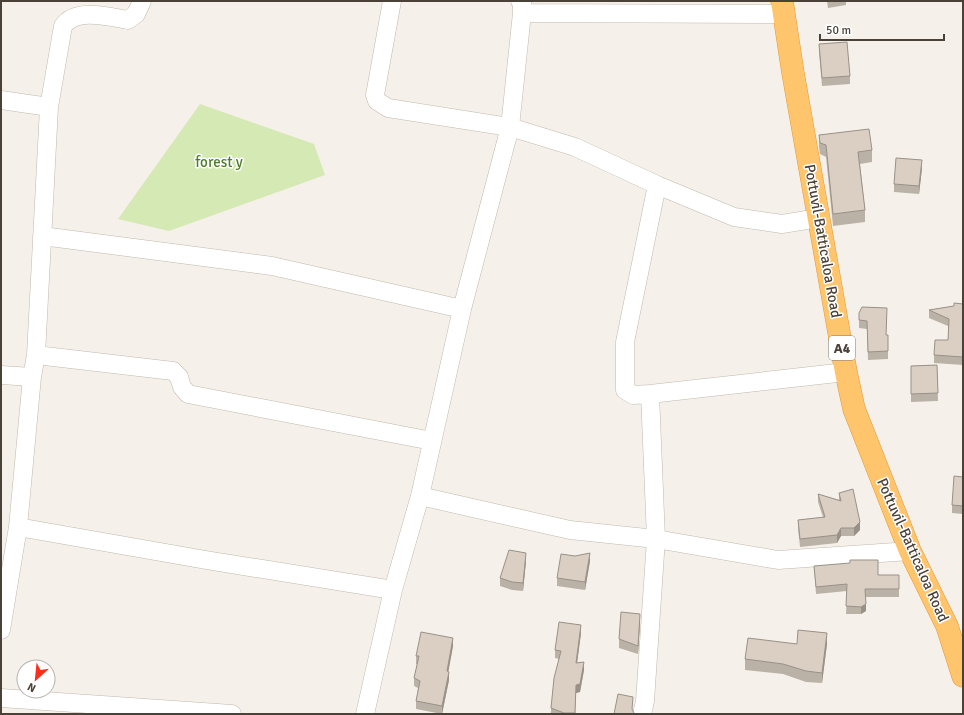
<svg xmlns="http://www.w3.org/2000/svg" width="964" height="715" font-family="Signika,sans-serif">
<style>
.green{fill:#d4e9b3}
.lines{fill:none;stroke-linecap:round;stroke-linejoin:round}
.street-casing{stroke:#c1b9ac;stroke-width:19}
.highway-casing{stroke:#df993a;stroke-width:23}
.street{stroke:#fff;stroke-width:18}
.highway{stroke:#ffc56c;stroke-width:22}
.wall{fill:#bbb2a7}
.shaded-wall{fill:#999188}
.building{fill:#dacfc2;stroke:#999188}
.labels{text-anchor:middle;dominant-baseline:central;stroke-width:3;stroke-linejoin:round;paint-order:stroke}
.shield{fill:#fff;stroke:#807b74;stroke-width:1}
.shield-label{font-size:14px;font-weight:bold;fill:#4a4238}
.park-label{font-size:15px;fill:#4e7d29;stroke:#fff}
.street-label{font-size:15px;fill:#4a4238;stroke:#fff}
</style>
<rect width="100%" height="100%" fill="#f5f1ea"/>
<!-- green -->
<path class="green" d="M200 104 314 144 325 175 169 231 118 219Z"/>
<g class="lines">
<!-- street casing -->
<g class="street-casing">
<path id="street" d="M392 1 375 95 377 101 388 108 510 127 575 147 657 185 734 217 782 224 819 218
M522 13 784 14
M1 100 49 107
M657 185 625 342V390L633 395 650 394 846 372
M42 236 272 266 462 309
M36 355 173 371 179 377 182 387 188 394 432 441
M1 375 32 377
M420 496 570 530 656 539 778 560 910 551
M18 527 206 560 393 590
M1 630 18 527 32 377 36 355 49 107 63 26C76 7 110 17 128 20L136 14 142 1
M1 698 232 714
M365 714 393 590 420 496 462 309 510 127 522 13V3L520 1
M642 714 645 701 656 539 650 394"/>
</g>
<!-- highway casing -->
<g class="highway-casing">
<path id="highway" d="M782 1 793 73 846 372 854 409 910 551 947 626 963 676"/>
</g>
<!-- street -->
<use href="#street" class="street"/>
<!-- highway -->
<use href="#highway" class="highway"/>
</g>
<!-- wall -->
<path class="wall" d="M827 1H846V5L828 8Z
M819 44 850 76V84L822 86 819 52Z
M819 135 872 150V162L860 164 865 210V222L833 226 826 157 820 154 819 147Z
M922 168 919 194 894 192V184Z
M963 304V365L934 363V355L948 340V326L929 318V310L954 306Z
M859 313 887 316 886 335 888 351V359L868 360 867 329 859 328Z
M937 365 938 401 911 402V366Z
M963 477V514L952 513V505Z
M839 493 860 530 854 536H841L837 543 800 547 798 528V520L823 517 818 502V494L839 500Z
M526 561 523 591 512 590 500 586V578Z
M590 561 585 590 557 586V578Z
M814 566 878 575H899V597H865L866 611 861 614H846L847 591 816 594Z
M640 622 638 654 619 648V639Z
M581 633 577 663 584 670 580 692 576 693 575 714H551V708L559 659 555 658V650Z
M797 644H827L822 683 806 682 783 674 745 670V659Z
M453 646 448 672 449 680 442 714 416 709V701L418 688 414 686V678L417 664H416V656Z"/>
<!-- shaded-wall -->
<path class="shaded-wall" d="M922 160V168L919 194V186Z
M860 522V530L854 536V528Z
M841 528V536L837 543V535Z
M526 553V561L523 591V583Z
M590 553V561L585 590V582Z
M866 604V611L861 614V607Z
M640 614V622L638 654V646Z
M581 625V633L576 671V663Z
M827 633V644L822 683V673Z
M453 638V646L447 679V671Z
M584 662V670L580 692 576 693 575 714 576 685Z
M449 672V680L442 714V706Z"/>
<!-- building -->
<path class="building" d="M847 42 850 76 822 78 819 44Z
M869 129 872 150 858 152 865 210 833 214 826 145 820 143 819 135Z
M896 158 922 160 919 186 894 184Z
M954 303 963 304V357L934 355 935 340H948L949 319 929 310 954 306Z
M862 307 887 308 886 335H888V351L868 352 867 321 859 320V313Z
M937 365 938 393 911 394V366Z
M954 476 963 477V506L952 505Z
M853 489 860 522 854 528H841L837 535 800 539 798 520 825 517 818 494 841 501 839 493Z
M509 550 526 553 523 583 512 582 500 578Z
M590 553 585 582 557 578 561 554 575 556Z
M850 560H878V575H899V589H865L866 604 861 607 846 606 847 584 816 587 814 566 850 563Z
M621 612 640 614 638 646 619 639Z
M559 622 581 625 576 663 584 662 580 684 576 685 575 713H564L551 708 554 678 561 651 555 650Z
M798 630 827 633 822 673 806 671 783 664 745 659 748 638 797 644Z
M421 632 453 638 447 671 449 672 442 706 416 701 420 681 414 678 419 656H416Z
M618 694 633 697 632 709 634 713V714H614Z"/>
<g class="labels">
<!-- shield labels -->
<rect class="shield" x="829" y="336" width="26" height="24" rx="3"/>
<g class="shield-label">
<text x="842" y="348">A4</text>
</g>
<!-- park labels -->
<g class="park-label">
<text x="219" y="162">forest y</text>
</g>
<!-- street labels -->
<g class="street-label">
<text transform="translate(823 241) rotate(80)">Pottuvil-Batticaloa Road</text>
<text transform="translate(913 550) rotate(66)">Pottuvil-Batticaloa Road</text>
</g>
</g>
<!-- border -->
<rect width="964" height="715" fill="none" stroke="#4a4238" stroke-width="4"/>
<!-- north arrow -->
<g transform="translate(36 679) rotate(207)"><circle r="19" fill="#ffffff" stroke="#b7b3af"/>
<path d="M0-3L7 15L0 10L-7 15Z" fill="#fc2f1b"/>
<text y="-6" font-size="11" font-weight="bold" text-anchor="middle" fill="#4a4238">N</text>
</g>
<!-- scale -->
<path d="M820 34v6h124v-6" fill="none" stroke="#4a4238" stroke-width="2"/>
<text x="826" y="34" font-size="12" fill="#4a4238" stroke="#ffffff" stroke-width="3" paint-order="stroke">50 m</text>
</svg>
